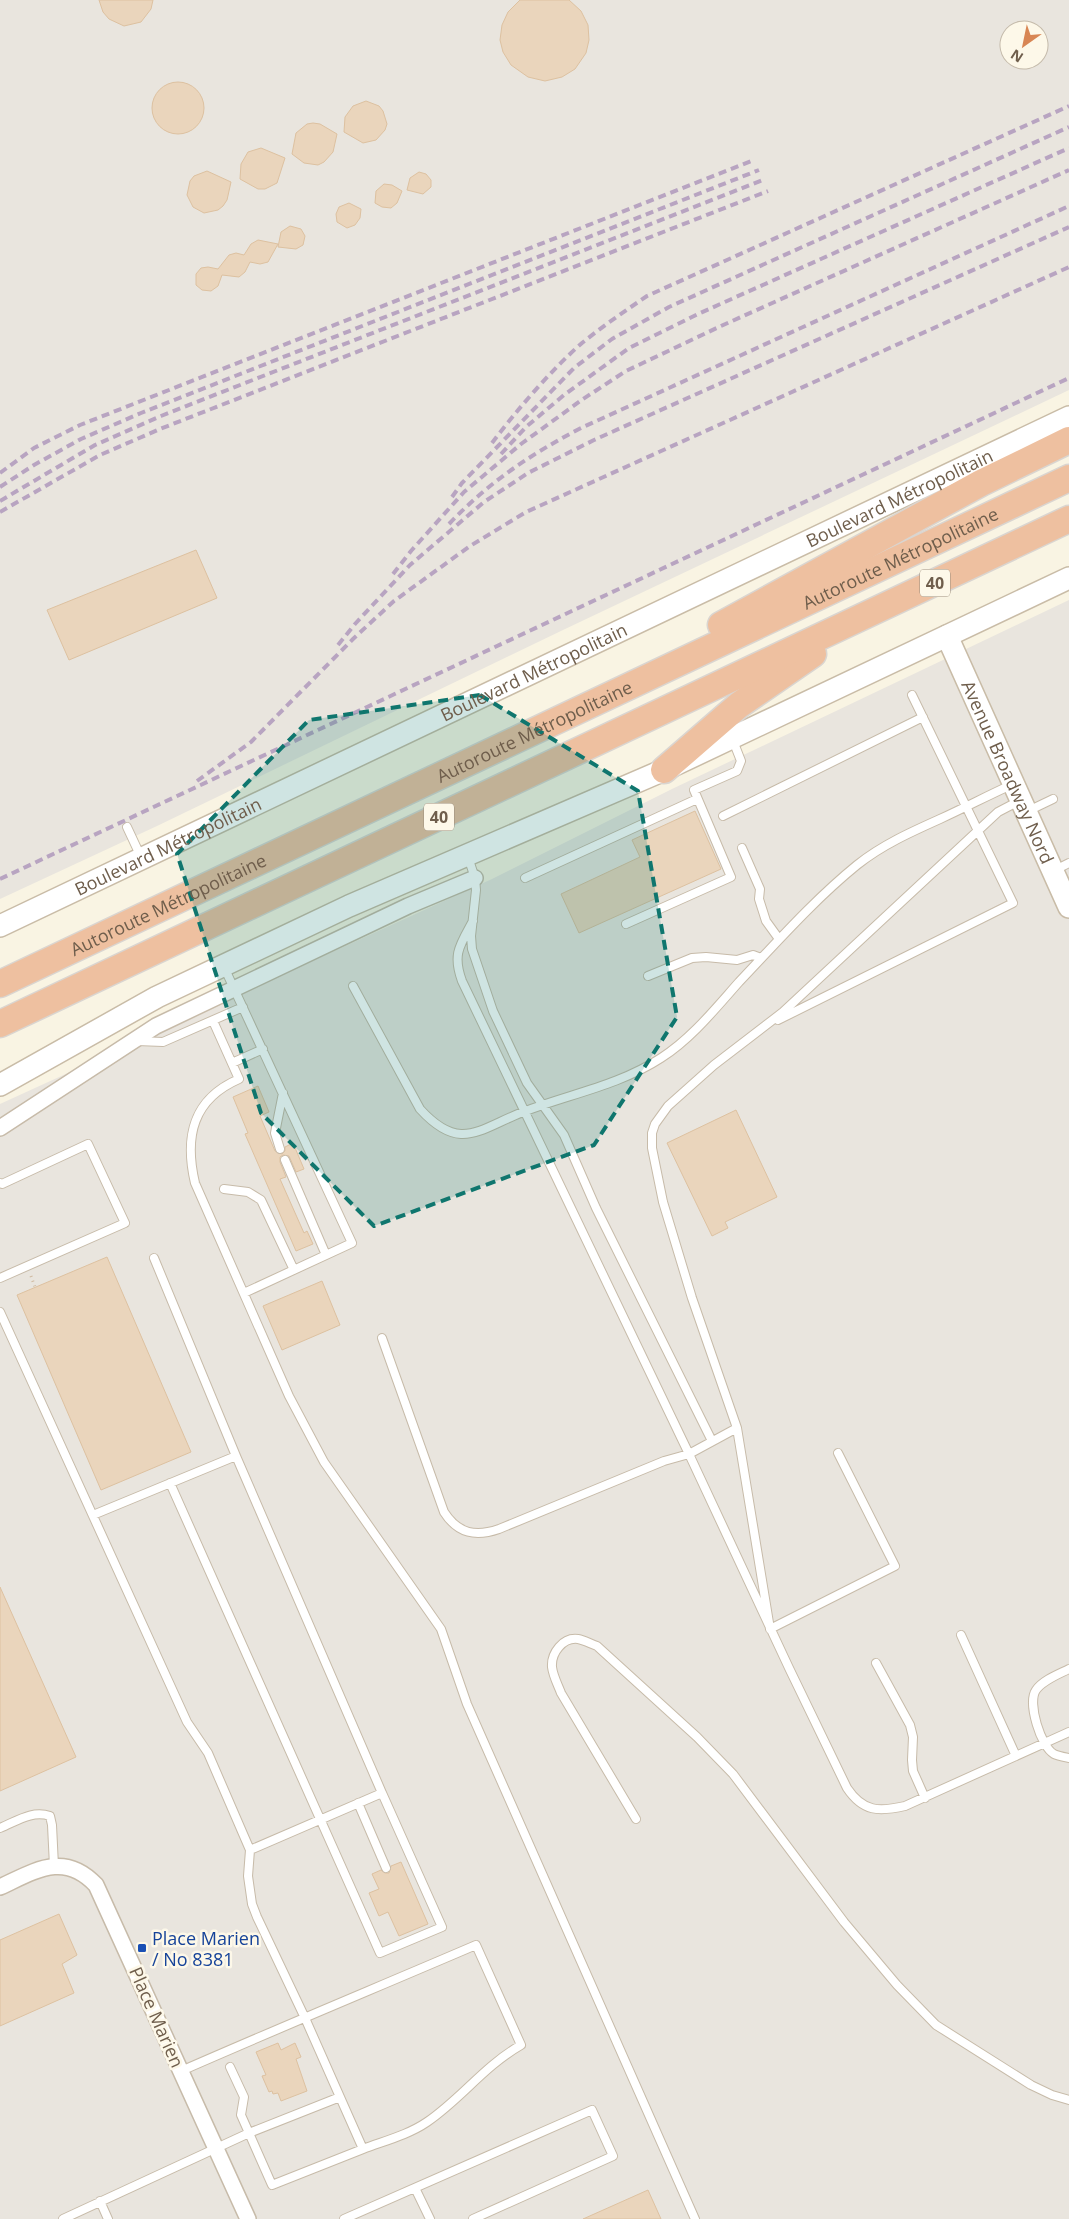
<svg xmlns="http://www.w3.org/2000/svg" width="1069" height="2219" font-family="'Open Sans',sans-serif">
<style>
.industrial{fill:#e9e5de;fill-rule:evenodd}
.building{fill:#ead5bc;stroke:#ddc1a0}
.lines{fill:none;stroke-linecap:round;stroke-linejoin:round}
.lane-casing{stroke:#c7bba9;stroke-width:10}
.street-casing{stroke:#c7bba9;stroke-width:18}
.secondary-casing{stroke:#c9bca7;stroke-width:24}
.highway-casing{stroke:#dad5d0;stroke-width:29}
.path{stroke:#d0bba1;stroke-width:3;stroke-dasharray:1 4;stroke-linecap:butt}
.lane{stroke:#fff;stroke-width:8}
.street{stroke:#fff;stroke-width:15}
.secondary{stroke:#fff;stroke-width:21}
.highway{stroke:#eec0a0;stroke-width:26}
.rail{stroke:#b8a4c1;stroke-width:4;stroke-dasharray:8 5;stroke-linecap:butt}
.marked{fill:#0f766e;fill-opacity:0.2;stroke:#0f766e;stroke-width:4;stroke-dasharray:10 6;stroke-linejoin:round}
.transit-dot{fill:#1a4fb4;stroke:#fdf8e9;stroke-width:2}
.labels{text-anchor:middle;dominant-baseline:central;stroke-width:5;stroke-linejoin:round;paint-order:stroke}
.shield{fill:#fdf8e9;stroke:#9a8c7b;stroke-width:1}
.shield-label{font-size:16px;font-weight:bold;fill:#6f5e4c}
.street-label{font-size:18px;fill:#6f5e4c;stroke:#fdf8e9}
.transit-label{font-size:18px;fill:#164399;stroke:#fdf8e9;text-anchor:start}
</style>
<rect width="100%" height="100%" fill="#f9f4e3"/>
<!-- industrial -->
<path class="industrial" d="M0 0H1069V390L563 630 157 826 0 899ZM1009 30H1039V60H1009Z
M1069 600V2219H0V1104L492 879 672 789Z"/>
<!-- building -->
<path class="building" d="M99 0H153L151 9 141 22 124 26 109 19 103 12Z
M520 0H569L581 11 588 25 589 40 586 53 575 69 562 77 545 81 528 77 511 65 503 52 500 40 502 25 508 12Z
M152 108a26 26 0 1 1 52 0a26 26 0 1 1-52 0Z
M366 101 379 106 383 111 387 124 385 130 376 140 363 143 344 132 345 117 353 106Z
M313 123 320 124 337 134 333 152 324 162 318 165 304 163 292 154 296 133 307 124Z
M261 148 285 158 277 183 265 189H258L240 179 241 164 248 152Z
M207 171 231 182 227 200 223 206 218 210 204 213 193 207 187 195 190 181 194 176Z
M419 172 426 174 431 180V187L423 194 407 190 410 178Z
M384 184 392 185 402 191 397 203 391 208 382 207 375 203 376 191Z
M349 203 361 209 360 218 355 225 347 228 337 222 336 214 339 207Z
M290 226 301 229 305 236 303 245 296 249 278 247 281 232Z
M258 240 278 244 268 262 260 264 250 262 245 272 239 277 222 275 218 286 211 291 202 290 196 285V274L201 268 208 267 218 269 229 255 236 253 244 255 251 244Z
M196 550 217 598 69 660 47 610Z
M695 811 721 869 579 933 561 894 640 857 632 840Z
M258 1086 269 1112 260 1116 275 1151 282 1154 285 1151V1147L293 1143 304 1169 296 1172 289 1156 283 1155 280 1157V1162L286 1177 280 1179 304 1233 307 1231 313 1244 296 1251 245 1134 248 1133 233 1097Z
M736 1110 777 1197 725 1222 728 1228 712 1236 667 1143Z
M107 1257 191 1452 101 1490 17 1295Z
M322 1281 340 1325 282 1350 263 1306Z
M0 1587 76 1757 0 1791Z
M401 1862 428 1924 399 1936 388 1912 379 1916 369 1893 379 1889 372 1874 381 1870 385 1873H389L391 1866Z
M59 1914 77 1955 62 1964 74 1993 0 2026V1940Z
M278 2043 281 2050 295 2043 301 2057 296 2059 307 2091 281 2101 278 2093 273 2094 272 2091 269 2092 262 2076 266 2075 256 2052Z
M648 2190 661 2219H583Z"/>
<g class="lines">
<!-- lane casing -->
<g class="lane-casing">
<path id="lane" d="M1028 811 1053 799
M723 816 923 717
M127 827 141 857
M742 848 760 889 759 899 766 921 779 939
M468 857 475 878 476 890 471 936 472 949 493 1011 527 1083 564 1135 596 1208 712 1441
M1055 870 1069 863
M525 878 697 799
M473 921C460 945 452 954 462 981L689 1454 737 1428 692 1298 663 1202 652 1148V1133L655 1124 668 1106 714 1065 783 1012 998 812 1019 801
M626 924 731 877 694 790 737 771 741 761 732 738
M224 967 352 1243 244 1293
M648 976 692 958 706 957 737 960 753 955 761 958
M353 986 420 1109C460 1153 479 1129 523 1112 569 1094 618 1086 661 1058 691 1039 715 1009 739 982 777 942 814 900 857 865 882 845 911 832 940 819 964 808 987 796 1011 785
M778 1020 1013 903 912 695
M213 1021 239 1079C193 1099 184 1136 195 1183L289 1396 324 1462 441 1629 467 1704 695 2219
M137 1041 163 1042 243 1007
M232 1063 263 1049
M280 1149 275 1133 283 1093
M285 1160 326 1255
M0 1183 2 1184 88 1144 125 1223 0 1278
M224 1189 248 1192 261 1200 294 1270
M0 1312 187 1722 208 1753 250 1850 248 1876 252 1904 257 1917 305 2018 363 2149C384 2141 408 2135 427 2122 462 2098 483 2067 521 2045L476 1945C378 1987 279 2028 181 2071
M382 1338 444 1512C458 1534 476 1537 499 1529L664 1461 689 1454 789 1668 847 1788C863 1812 879 1812 905 1806L1069 1732
M737 1428 770 1629 895 1566 838 1453
M236 1456 382 1793 250 1850
M170 1483 380 1953 442 1927 382 1793
M93 1515 236 1456 154 1258
M961 1635 1016 1756
M876 1663 910 1725 913 1737 912 1760 913 1771 925 1798
M1069 1669C1059 1674 1043 1680 1036 1690 1027 1703 1041 1747 1054 1754 1058 1756 1064 1757 1069 1758
M358 1803 386 1868
M636 1819 561 1693C558 1685 553 1676 552 1667 551 1653 563 1637 578 1639 584 1640 591 1644 597 1646L697 1737 733 1774 844 1922 897 1985 936 2025 1031 2085 1052 2095 1069 2100
M0 1828C17 1821 32 1810 50 1816L52 1825 54 1866
M340 2097 249 2133 272 2185 363 2149
M415 2188 430 2219
M100 2201 108 2219
M63 2219 249 2133 241 2115 244 2097 230 2067
M344 2219 592 2110 613 2156 473 2219"/>
</g>
<!-- street casing -->
<g class="street-casing">
<path id="street" d="M0 1128 156 1026 408 906 475 878
M0 1887C35 1871 64 1851 96 1885L248 2219"/>
</g>
<!-- secondary casing -->
<g class="secondary-casing">
<g id="secondary">
<path id="s1" d="M947 636 1069 907"/>
<path id="s2" d="M0 926 1069 417"/>
<path d="M0 1085 157 997 349 906 664 770 1069 578"/>
</g>
</g>
<!-- highway casing -->
<g class="highway-casing">
<g id="highway">
<path d="M721 625 981 483 1069 440"/>
<path d="M664 770 739 705 813 654"/>
<path id="s3" d="M0 984 1069 478"/>
<path d="M0 1024 1069 519"/>
</g>
</g>
<!-- path -->
<path class="path" d="M31 1276 35 1287"/>
<!-- lane -->
<use href="#lane" class="lane"/>
<!-- street -->
<use href="#street" class="street"/>
<!-- secondary -->
<use href="#secondary" class="secondary"/>
<!-- highway -->
<use href="#highway" class="highway"/>
<!-- rail -->
<path class="rail" d="M492 443C516 411 552 369 582 343 603 326 625 311 647 296L1069 106
M501 454 526 427 564 395 629 348 698 314 1069 148
M0 473 34 448 80 425 754 160
M0 487 34 465 81 439 141 413 759 170
M452 497 462 483 574 368 612 339 669 307 1069 127
M0 501 95 445 161 416 763 180
M0 512 100 455 160 429 768 191
M449 524C489 482 531 454 581 428L1069 206
M393 574 411 551 464 492 521 444 583 399 626 371 721 326 1069 170
M338 645 355 624 410 565 484 502 528 473 594 440 1069 227
M197 781 251 742 353 639 394 601 470 546 526 512 1069 267
M0 879 1069 378"/>
</g>
<!-- marked area -->
<path class="marked" d="M480 695 638 791 677 1017 594 1145 374 1226 261 1113 177 854 309 720Z"/>
<!-- markers -->
<rect class="transit-dot" x="137" y="1943" width="10" height="10" rx="2.5"/>
<g class="labels">
<!-- shield labels -->
<g class="shield">
<rect x="920" y="569.5" width="30" height="27" rx="4"/>
<rect x="424" y="803.5" width="30" height="27" rx="4"/>
</g>
<g class="shield-label">
<text x="935" y="583">40</text>
<text x="439" y="817">40</text>
</g>
<!-- street labels -->
<g class="street-label">
<text stroke="none"><textPath href="#s2" startOffset="996">Boulevard Métropolitain</textPath></text>
<text stroke="none"><textPath href="#s3" startOffset="996">Autoroute Métropolitaine</textPath></text>
<text stroke="none"><textPath href="#s2" startOffset="591">Boulevard Métropolitain</textPath></text>
<text stroke="none"><textPath href="#s3" startOffset="591">Autoroute Métropolitaine</textPath></text>
<text stroke="none"><textPath href="#s1" startOffset="149">Avenue Broadway Nord</textPath></text>
<text stroke="none"><textPath href="#s2" startOffset="186">Boulevard Métropolitain</textPath></text>
<text stroke="none"><textPath href="#s3" startOffset="186">Autoroute Métropolitaine</textPath></text>
<text transform="translate(157 2017) rotate(66)">Place Marien</text>
</g>
<!-- transit labels -->
<g class="transit-label">
<text x="152" y="1938">Place Marien<tspan x="152" dy="21">/ No 8381</tspan></text>
</g>
</g>
<!-- north arrow -->
<g transform="translate(1024 45) rotate(213)"><circle r="24" fill="#fdf8e9" stroke="#c4baaa"/>
<path d="M0-4L9 19L0 12L-9 19Z" fill="#d88654"/>
<text y="-8" font-size="14" font-weight="bold" text-anchor="middle" fill="#6f5e4c">N</text>
</g>
</svg>
